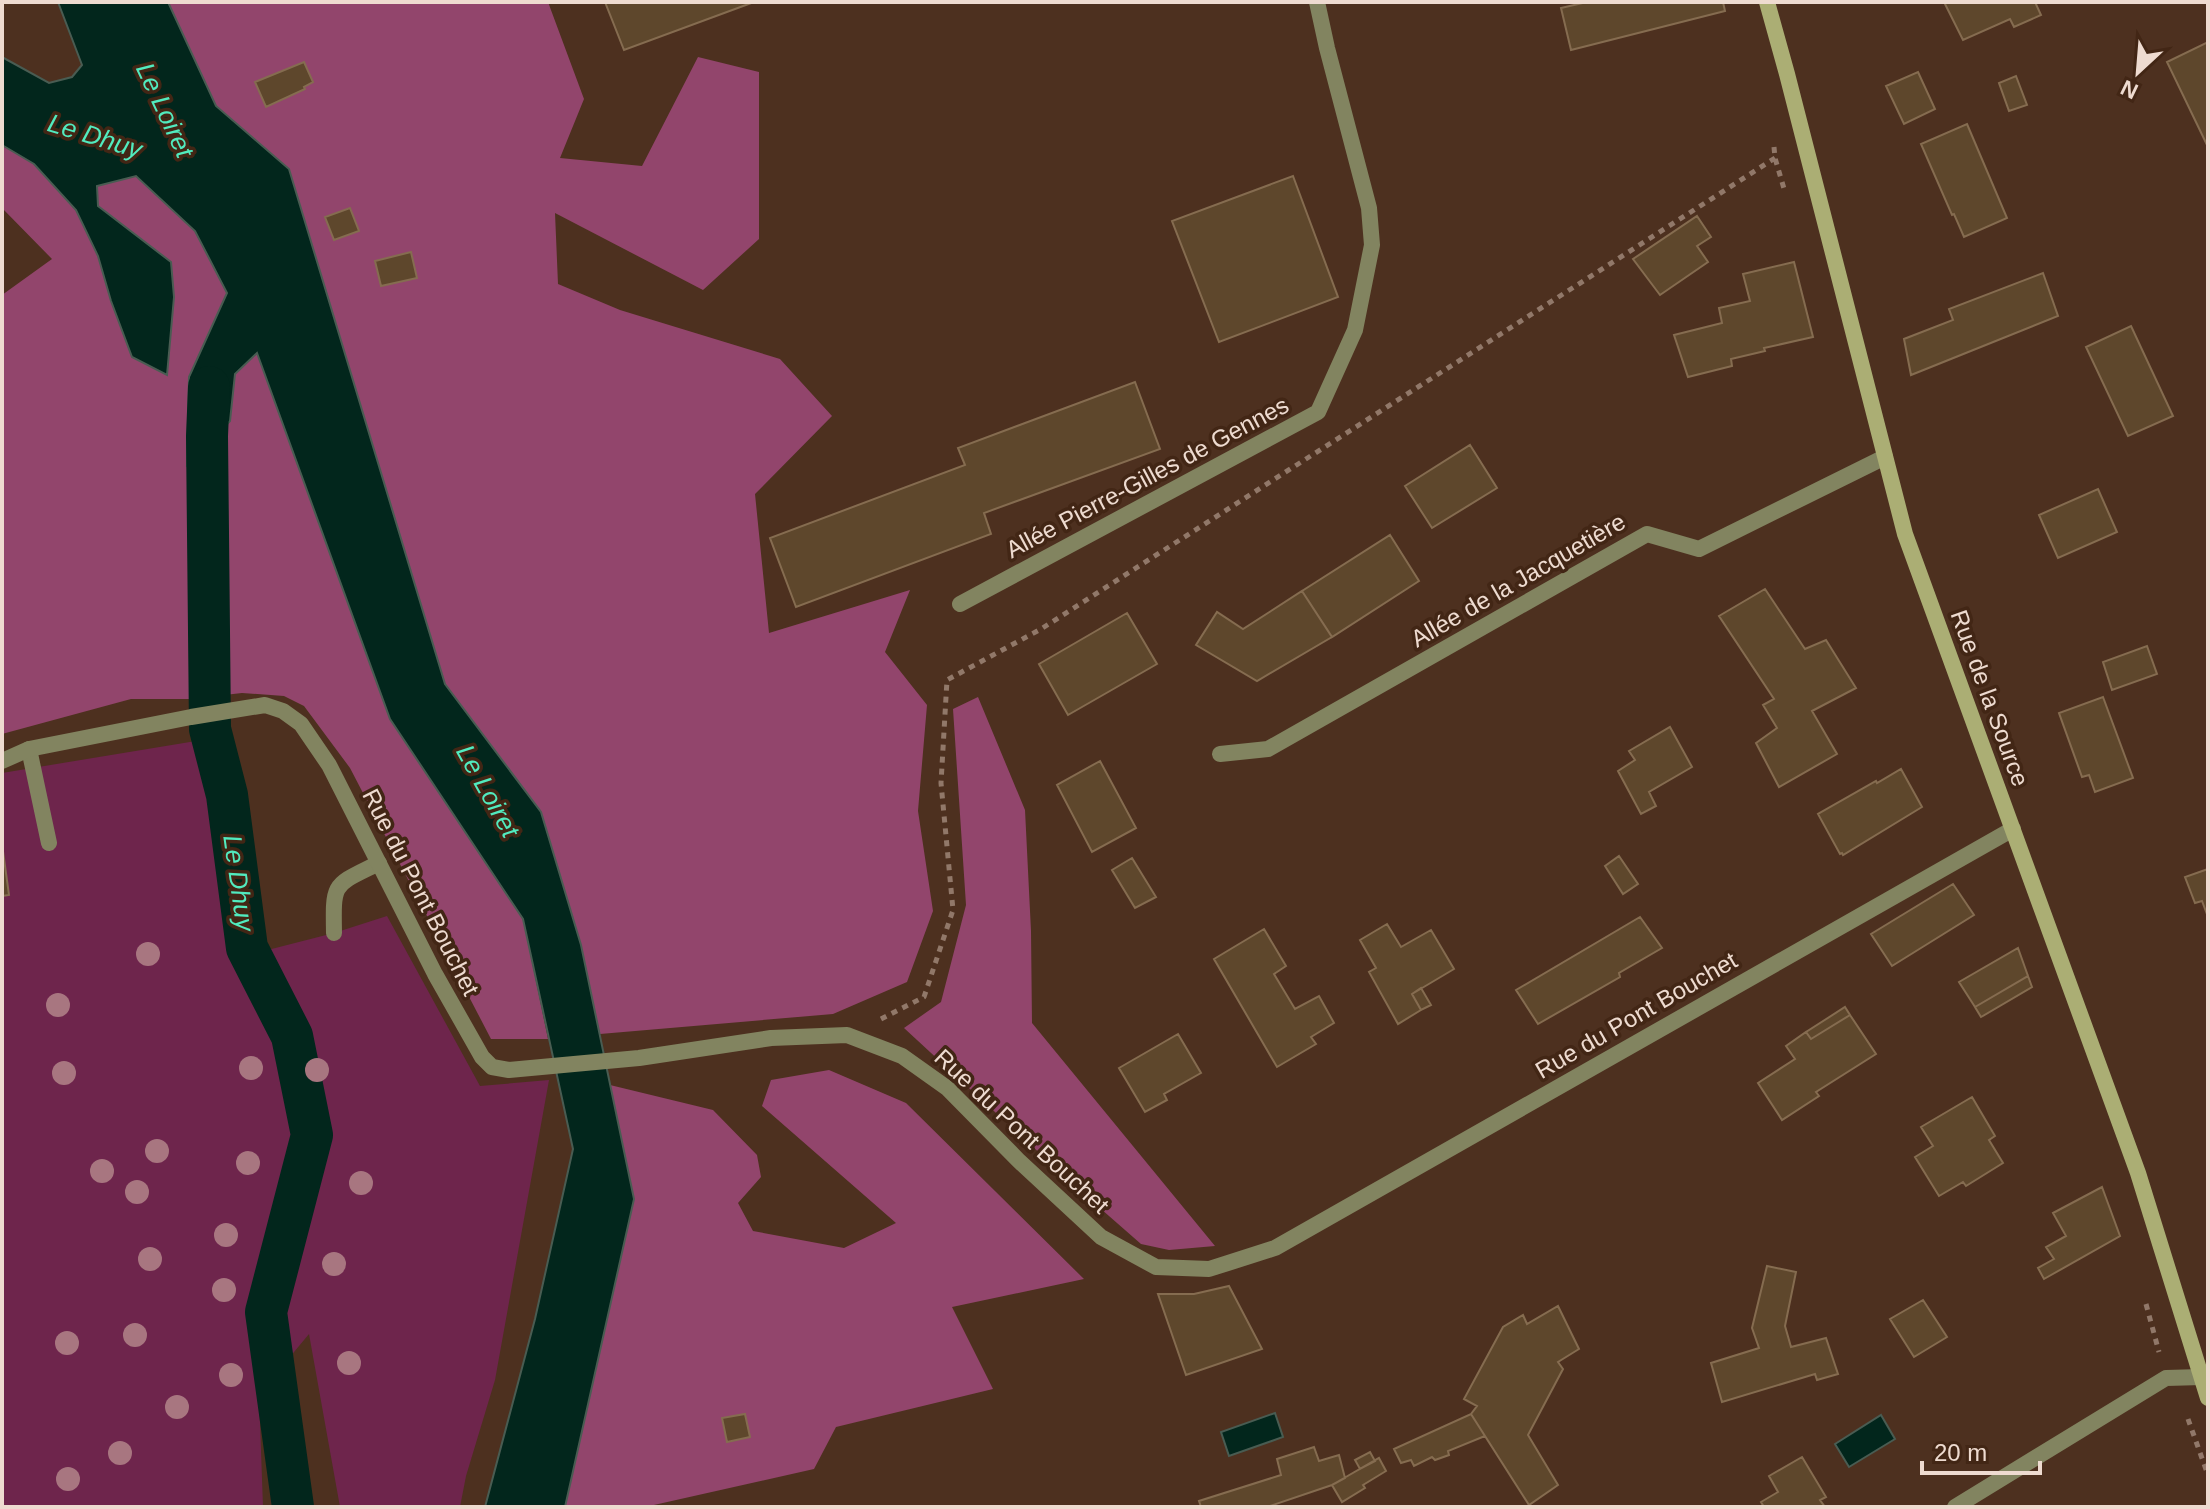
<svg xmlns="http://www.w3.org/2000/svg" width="2210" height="1509" font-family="Arial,sans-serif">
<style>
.green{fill:#6e254c}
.forest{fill:#92456c}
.water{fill:#02261c;stroke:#495c52;stroke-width:2}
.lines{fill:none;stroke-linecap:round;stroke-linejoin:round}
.canal{stroke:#02261c;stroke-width:42}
.building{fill:#5e472c;stroke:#856c50;stroke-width:2}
.path{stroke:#917869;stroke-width:5;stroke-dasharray:6 6;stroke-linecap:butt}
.lane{stroke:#828460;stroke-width:16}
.street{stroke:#828460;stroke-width:16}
.secondary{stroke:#abae74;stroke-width:16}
.tree{fill:#a87680}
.labels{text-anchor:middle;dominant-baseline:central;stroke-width:7;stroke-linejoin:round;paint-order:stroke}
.street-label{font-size:24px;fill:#eedbd0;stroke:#422615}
.water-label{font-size:26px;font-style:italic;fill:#51ebbf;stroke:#422615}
</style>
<rect width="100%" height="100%" fill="#4d301f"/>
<!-- green -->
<path class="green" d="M196 741 213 827 232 959 334 933 387 916 480 1086 549 1080 495 1380 466 1476 460 1507H340L309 1334 259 1394 263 1507H2V773Z"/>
<!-- forest -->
<path class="forest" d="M168 2H548L584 99 560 158 642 166 698 57 759 72V239L703 290 555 213 558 284 620 310 780 359 832 416 755 494 769 633 910 590 885 652 927 705 918 811 933 911 907 982 833 1014 600 1034 581 945 541 813 445 684 289 169 216 106Z
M2 145 34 164 76 210 98 256 111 301 171 262 98 206 97 186 136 176 195 231 227 293 189 377 187 464 230 421 235 374 257 352 390 719 523 919 548 1039H491L350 768 304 706 284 696 242 693 189 699H131L2 734V295L52 259 2 208Z
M978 697 1025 810 1031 931 1032 1023 1215 1246 1169 1250 1141 1244 1085 1195 904 1028 941 1002 966 905 953 709Z
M829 1070 906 1103 1084 1279 952 1307 993 1389 836 1427 814 1469 645 1507H565L634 1199 610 1085 713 1110 757 1155 761 1177 738 1203 753 1231 844 1248 896 1223 762 1106 771 1080Z"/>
<!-- water -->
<path class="water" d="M58 2H168L216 106 289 169 445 684 541 812 581 945 634 1199 565 1507H485L535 1319 573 1149 523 919 390 719 257 353 235 374 230 421 187 465 189 377 227 293 195 231 136 176 97 186 98 206 171 262 174 297 167 375 132 357 111 301 98 256 76 210 34 164 2 145V57L49 83 72 77 82 65Z
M1275 1413 1283 1437 1229 1456 1221 1432Z
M1881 1415 1895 1439 1849 1467 1835 1444Z"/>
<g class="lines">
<!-- canal -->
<path class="canal" d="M209 387 207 436 210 729 227 795 247 948 292 1036 312 1135 266 1312 293 1507"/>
</g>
<!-- building -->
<path class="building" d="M605 2H754L624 50Z
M1587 2H1723L1725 11 1571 50 1561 8Z
M1944 2H2035L2041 15 2014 27 2010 19 1963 40Z
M2208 42V147L2167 62Z
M304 62 313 82 304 87 305 89 266 107 255 82Z
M1918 72 1935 109 1904 124 1886 86Z
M2016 76 2027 105 2009 111 1999 83Z
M1967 124 2007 218 1964 237 1954 214 1952 215 1921 144Z
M1293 176 1338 297 1219 342 1172 221Z
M350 208 359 231 334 240 325 217Z
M1697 216 1711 237 1697 246 1708 262 1660 295 1633 259Z
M411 252 417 278 381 286 375 261Z
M1794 262 1813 337 1764 348 1765 351 1731 359 1732 366 1688 377 1674 335 1722 323 1719 308 1750 301 1743 274Z
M2043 273 2058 316 1911 375 1904 339 1953 320 1949 309Z
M2131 326 2173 416 2128 436 2086 347Z
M1135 382 1160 449 984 513 991 534 796 607 770 538 965 465 958 448Z
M1470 445 1497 488 1432 528 1405 486Z
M2098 489 2117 532 2058 558 2039 515Z
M1390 535 1419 581 1332 637 1302 591Z
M1765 589 1805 649 1826 640 1856 688 1812 711 1837 754 1779 787 1756 743 1777 728 1763 705 1774 699 1719 616Z
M1302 591 1332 637 1257 681 1196 645 1217 612 1243 629Z
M1127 613 1157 664 1068 715 1039 664Z
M2147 646 2157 674 2112 690 2103 662Z
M2103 697 2133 778 2095 792 2089 775 2082 777 2059 713Z
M1670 727 1692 767 1649 792 1656 806 1641 814 1618 771 1635 760 1629 751Z
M1100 761 1136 828 1092 852 1057 785Z
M1901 769 1922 807 1843 855 1842 853 1840 854 1818 814 1876 781 1877 783Z
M2 844 9 895 2 896Z
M1619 856 1638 884 1623 894 1605 866Z
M1132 858 1156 897 1135 908 1112 870Z
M2208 869V917L2202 901 2195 903 2185 877Z
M1953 884 1974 915 1892 966 1871 934Z
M1640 917 1662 948 1619 973 1620 977 1538 1024 1516 990Z
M1387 924 1401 947 1431 930 1454 969 1412 994 1421 1010 1398 1024 1369 972 1376 968 1360 940Z
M1264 929 1286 966 1274 974 1295 1009 1319 996 1334 1023 1311 1037 1316 1044 1277 1067 1214 959Z
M2018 948 2028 976 1975 1007 1959 982Z
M2028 976 2032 987 1981 1017 1975 1007Z
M1421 988 1431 1005 1421 1010 1412 994Z
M1845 1007 1850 1015 1811 1039 1806 1032Z
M1850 1015 1876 1054 1816 1092 1819 1096 1782 1120 1758 1083 1795 1059 1786 1046 1806 1032 1811 1039Z
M1178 1034 1201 1073 1164 1094 1167 1100 1145 1112 1119 1068Z
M1972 1097 1995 1136 1989 1140 2003 1163 1966 1186 1963 1182 1939 1196 1915 1157 1933 1146 1921 1127Z
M2102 1187 2120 1236 2044 1279 2038 1268 2054 1259 2046 1247 2066 1236 2053 1213Z
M1767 1266 1796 1272 1785 1326 1791 1347 1826 1338 1838 1374 1817 1380 1815 1374 1722 1402 1711 1363 1759 1348 1752 1328Z
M1229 1286 1262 1349 1186 1375 1158 1294H1194Z
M1923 1300 1947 1337 1914 1357 1890 1319Z
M1558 1306 1579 1349 1558 1362 1563 1369 1528 1435 1558 1485 1529 1505 1471 1414 1477 1406 1464 1399 1503 1327 1523 1315 1527 1324Z
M745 1414 750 1437 727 1442 722 1418Z
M1471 1414 1485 1436 1448 1451 1449 1455 1435 1460 1432 1457 1414 1466 1411 1460 1401 1463 1394 1449Z
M1314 1447 1319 1461 1339 1455 1345 1478 1332 1485 1267 1507H1201L1199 1501 1281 1475 1277 1459Z
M1370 1452 1375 1461 1360 1469 1355 1460Z
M1802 1457 1826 1497 1820 1500 1825 1507H1764L1761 1502 1778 1492 1769 1476Z
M1379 1458 1386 1471 1363 1485 1365 1488 1342 1502 1332 1485Z"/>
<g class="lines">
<!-- path -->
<path class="path" d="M1774 147 1775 158 1785 192
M881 1019 924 997 953 910 941 783 947 680 1041 629 1775 158
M2146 1304 2159 1352
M2188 1419 2208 1475"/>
<!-- lane -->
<path class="lane" d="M29 749 49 843
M334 933C333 881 333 886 379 863"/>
<!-- street -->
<path class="street" d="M960 604 1318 412 1355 330 1372 245 1369 208 1327 48 1317 2
M1220 754 1268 749 1647 534 1699 549 1885 457
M2 761 29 749 191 717 265 705 283 711 301 724 329 765 435 974 482 1057 492 1067 509 1070 639 1058 771 1038 847 1035 902 1056 947 1088 1018 1160 1101 1237 1156 1267 1209 1269 1275 1248 2013 829
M1955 1507 2166 1378 2202 1377"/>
<!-- secondary -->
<path class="secondary" d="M1767 2 1787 74 1905 534 2138 1173 2208 1398"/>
</g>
<!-- trees -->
<g class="tree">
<circle cx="148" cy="954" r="12"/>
<circle cx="58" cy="1005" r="12"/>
<circle cx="251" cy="1068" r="12"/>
<circle cx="317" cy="1070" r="12"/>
<circle cx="64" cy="1073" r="12"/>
<circle cx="157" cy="1151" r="12"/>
<circle cx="248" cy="1163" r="12"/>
<circle cx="102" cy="1171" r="12"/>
<circle cx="361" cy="1183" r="12"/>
<circle cx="137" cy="1192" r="12"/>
<circle cx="226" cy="1235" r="12"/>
<circle cx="150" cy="1259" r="12"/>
<circle cx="334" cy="1264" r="12"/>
<circle cx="224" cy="1290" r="12"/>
<circle cx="135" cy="1335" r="12"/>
<circle cx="67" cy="1343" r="12"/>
<circle cx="349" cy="1363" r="12"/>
<circle cx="231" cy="1375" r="12"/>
<circle cx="177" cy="1407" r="12"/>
<circle cx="120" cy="1453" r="12"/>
<circle cx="68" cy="1479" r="12"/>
</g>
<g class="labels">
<!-- street labels -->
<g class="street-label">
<text transform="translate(1147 477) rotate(-28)">Allée Pierre-Gilles de Gennes</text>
<text transform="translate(1518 580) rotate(-30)">Allée de la Jacquetière</text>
<text transform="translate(1990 698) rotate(70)">Rue de la Source</text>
<text transform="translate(421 892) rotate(63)">Rue du Pont Bouchet</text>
<text transform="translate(1636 1015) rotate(-30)">Rue du Pont Bouchet</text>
<text transform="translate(1022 1131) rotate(43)">Rue du Pont Bouchet</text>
</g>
<!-- water labels -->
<g class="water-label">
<text transform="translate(165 110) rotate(65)">Le Loiret</text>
<text transform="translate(95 136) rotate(17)">Le Dhuy</text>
<text transform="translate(488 791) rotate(61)">Le Loiret</text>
<text transform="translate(239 883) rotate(82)">Le Dhuy</text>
</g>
</g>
<!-- border -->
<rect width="2210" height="1509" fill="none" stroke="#eedbd0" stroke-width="8"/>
<!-- north arrow -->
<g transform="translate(2138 72) rotate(206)" stroke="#422615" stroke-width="6" paint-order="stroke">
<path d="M0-6L14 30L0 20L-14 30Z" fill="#eedbd0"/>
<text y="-12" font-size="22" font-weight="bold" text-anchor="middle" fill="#eedbd0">N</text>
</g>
<!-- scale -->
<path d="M1922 1461v12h118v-12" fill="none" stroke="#eedbd0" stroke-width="4"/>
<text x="1934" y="1461" font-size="24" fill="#eedbd0" stroke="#422615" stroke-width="6" paint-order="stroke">20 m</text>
</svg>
